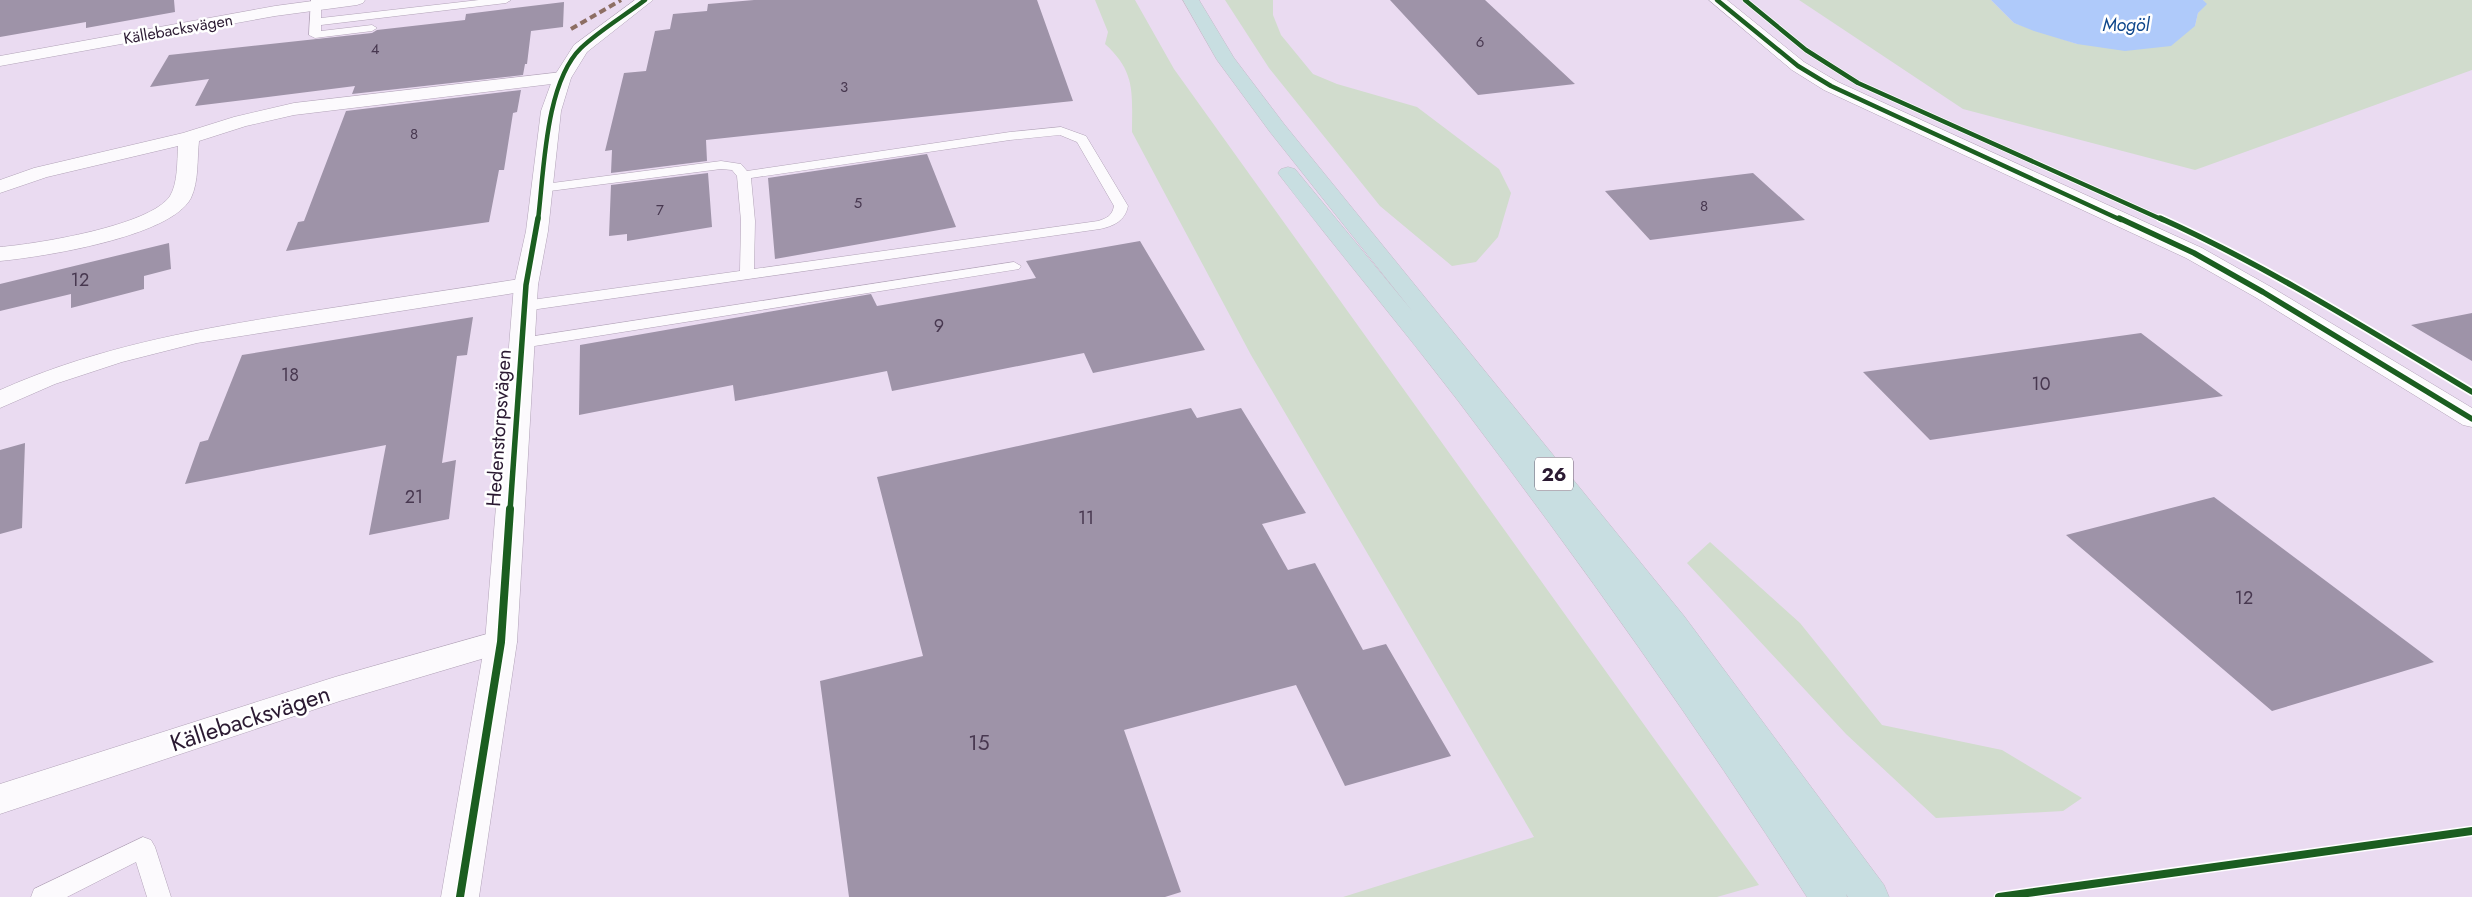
<svg xmlns="http://www.w3.org/2000/svg" width="2472" height="897" font-family="Jost,sans-serif">
<style>
.green{fill:#d1dccd}
.water{fill:#afcafa}
.building{fill:#9e93a8}
.lines{fill:none;stroke-linecap:round;stroke-linejoin:round}
.lane-casing{stroke:#b2a3b8;stroke-width:1}
.street-casing{stroke:#b2a3b8;stroke-width:1}
.secondary-casing{stroke:#b2a3b8;stroke-width:1}
.highway-casing{stroke:#c5bcc9;stroke-width:1}
.lane{fill:#fcfafd;fill-rule:evenodd}
.street{fill:#fcfafd;fill-rule:evenodd}
.secondary{fill:#fcfafd;fill-rule:evenodd}
.highway{fill:#c8dee1;fill-rule:evenodd}
.quiet{stroke:#8d6e63;stroke-width:4;stroke-dasharray:7 4;stroke-linecap:butt}
.cycleway-far2-casing{stroke:#fff;stroke-width:6}
.cycleway-far1-casing{stroke:#fff;stroke-width:9}
.cycleway-casing{stroke:#fff;stroke-width:11}
.cycleway-far2{stroke:#1b5e20;stroke-width:4.5}
.cycleway-far1{stroke:#1b5e20;stroke-width:5.5}
.cycleway{stroke:#1b5e20;stroke-width:8}
.labels{text-anchor:middle;dominant-baseline:central;stroke-width:5;stroke-linejoin:round;paint-order:stroke}
.far-number-label{font-size:15px;fill:#483850}
.far-street-label{font-size:16px;fill:#2b1a32;stroke:#fff}
.far-water-label{font-size:18px;font-style:italic;fill:#0e478c;stroke:#fff}
.number-label{font-size:18px;fill:#483850}
.shield{fill:#fff;stroke:#6b5f70;stroke-width:1}
.shield-label{font-size:19px;font-weight:bold;fill:#2b1a32}
.street-label{font-size:20px;fill:#2b1a32;stroke:#fff}
.near-number-label{font-size:21px;fill:#483850}
.near-street-label{font-size:24px;fill:#2b1a32;stroke:#fff}
</style>
<rect width="100%" height="100%" fill="#eadbf1"/>
<!-- green -->
<path class="green" d="M1095 0H1135L1174 69 1759 885 1717 897H1343L1534 837 1251 355 1132 132C1132 93 1136 72 1105 44L1108 32Z
M1225 0H1273V15L1281 35 1313 74 1337 84 1417 107 1499 169 1511 193 1498 237 1476 262 1452 266 1380 206 1269 68Z
M1799 0H1991L2014 23 2077 44 2195 26 2198 13 2206 4 2203 0H2472V70L2195 170 1963 109Z
M1710 542 1800 623 1882 725 2002 750 2082 798 2063 811 1936 818 1846 734 1687 563Z"/>
<!-- water -->
<path class="water" d="M1991 0H2203L2207 4 2198 13 2195 26 2171 46 2125 51 2077 44 2034 31 2014 23Z"/>
<!-- building -->
<path class="building" d="M0 0H174L175 12 86 28V22L0 37Z
M754 0H1037L1073 101 706 140 707 161 611 173 612 150 605 151 624 73 646 71 655 31 670 29 673 14 707 11 708 4Z
M1390 0H1485L1575 84 1478 95Z
M564 2 563 27 531 31 527 64H525L523 75 352 94 355 86 195 106 209 79 150 87 169 55 372 33 377 30 465 20 466 14Z
M521 90 517 112 513 113 504 170H499L489 222 286 251 298 222 304 221 346 111Z
M927 154 956 227 775 259 768 178Z
M708 173 712 227 627 241V234L609 236 611 185Z
M1753 173 1805 220 1650 240 1605 191Z
M1140 241 1205 350 1093 373 1084 353 892 391 887 371 735 401 733 385 579 415 580 345 871 294 877 306 1036 278 1026 261Z
M169 243 171 269 144 276V289L71 308V294L0 311V284Z
M2472 313V361L2411 325Z
M473 317 467 355 457 356 442 463 456 460 449 519 369 535 386 445 185 484 200 442 208 440 242 355Z
M2141 333 2223 396 1930 440 1863 372Z
M1191 408 1197 418 1241 408 1306 513 1262 524 1288 570 1315 563 1363 650 1386 644 1451 756 1345 786 1296 685 1124 730 1181 892 1165 897H849L820 681 923 656 877 477Z
M25 443 22 528 0 534V450Z
M2214 497 2434 662 2272 711 2066 535Z"/>
<g class="lines">
<!-- lane casing -->
<g class="lane-casing">
<path id="lane" d="M311 0H321V18L479 0H511L506 3 321 25V31L372 25 377 28 372 31 315 38 309 35Z
M1061 127 1086 136 1128 206C1125 221 1114 226 1100 229L524 311 516 306 524 301 740 271 741 221 737 176 732 170 721 169 542 192 535 188 537 185 721 161 741 164 747 171 1010 132ZM1060 135 1077 142 1114 206C1112 216 1107 218 1098 221L754 269 755 221 751 178 1010 140Z
M1014 262 1021 266 1019 269 522 348 514 343 522 338Z
M143 837 151 840 155 847 171 897H147L136 862 67 897H31L34 889Z"/>
</g>
<!-- street casing -->
<g class="street-casing">
<path id="street" d="M320 0H365L363 3 357 5 275 16 0 66V56L275 6Z
M1709 0H1727L1804 62 1838 82 2202 248 2271 287 2472 408V427L2463 425 2255 297 2186 258 1824 90 1792 70Z
M562 72 568 74 571 78 568 82 294 115 246 126 199 141C197 159 199 181 191 198 171 237 42 257 0 261V247C36 244 150 226 170 196 178 183 177 161 178 146L47 177 0 193V180L34 168 183 133 234 117 294 103Z
M526 278 534 280 538 285 534 290 197 343 122 362 55 384 0 408V390C101 345 204 328 312 311 383 300 455 289 526 278Z
M501 630 512 634 517 642 512 650 340 701 0 814V784L335 677Z"/>
</g>
<!-- secondary casing -->
<g class="secondary-casing">
<path id="secondary" d="M635 0H653L587 52 571 78 561 111 548 231 538 285 517 642 479 897H441L485 642 514 285 526 231 541 111 553 78 574 45Z"/>
</g>
<!-- highway casing -->
<g class="highway-casing">
<path id="highway" d="M1183 0H1199L1234 58 1284 124 1684 616 1884 885 1889 897H1848L1846 894 1847 897H1807C1698 727 1581 563 1459 402 1401 326 1339 253 1281 177L1278 173 1281 169 1288 167 1295 169 1413 312 1270 132 1217 60Z"/>
</g>
<!-- lane -->
<use href="#lane" class="lane"/>
<!-- street -->
<use href="#street" class="street"/>
<!-- secondary -->
<use href="#secondary" class="secondary"/>
<!-- highway -->
<use href="#highway" class="highway"/>
<!-- quiet -->
<path class="quiet" d="M571 29 621 0"/>
<!-- cycleway-far2 casing -->
<g class="cycleway-far2-casing">
<path id="cycleway-far2" d="M1717 0 1798 66 1831 86 2121 220
M1745 0 1806 50 1858 83 2163 220
M538 220C544 172 545 83 581 48 600 30 624 16 645 0"/>
</g>
<!-- cycleway-far1 casing -->
<g class="cycleway-far1-casing">
<path id="cycleway-far1" d="M2119 218 2194 253 2263 292 2472 419
M2160 218C2269 267 2370 331 2472 392
M510 511 526 285 538 218"/>
</g>
<!-- cycleway casing -->
<g class="cycleway-casing">
<path id="cycleway" d="M460 897 501 642 510 509
M1999 897 2472 831"/>
</g>
<!-- cycleway-far2 -->
<use href="#cycleway-far2" class="cycleway-far2"/>
<!-- cycleway-far1 -->
<use href="#cycleway-far1" class="cycleway-far1"/>
<!-- cycleway -->
<use href="#cycleway" class="cycleway"/>
</g>
<g class="labels">
<!-- far-number labels -->
<g class="far-number-label">
<text x="1480" y="42">6</text>
<text x="375" y="49">4</text>
<text x="844" y="87">3</text>
<text x="414" y="134">8</text>
<text x="858" y="203">5</text>
<text x="1704" y="206">8</text>
<text x="660" y="210">7</text>
</g>
<!-- far-street labels -->
<g class="far-street-label">
<text transform="translate(178 29) rotate(-10)">Källebacksvägen</text>
</g>
<!-- far-water labels -->
<g class="far-water-label">
<text x="2126" y="25">Mogöl</text>
</g>
<!-- number labels -->
<g class="number-label">
<text x="80" y="280">12</text>
<text x="939" y="326">9</text>
<text x="290" y="375">18</text>
<text x="2041" y="384">10</text>
<text x="414" y="497">21</text>
<text x="1086" y="518">11</text>
<text x="2244" y="598">12</text>
</g>
<!-- shield labels -->
<rect class="shield" x="1535" y="457.5" width="38" height="33" rx="4"/>
<g class="shield-label">
<text x="1554" y="474">26</text>
</g>
<!-- street labels -->
<g class="street-label">
<text transform="translate(499 428) rotate(-86)">Hedenstorpsvägen</text>
</g>
<!-- near-number labels -->
<g class="near-number-label">
<text x="979" y="743">15</text>
</g>
<!-- near-street labels -->
<g class="near-street-label">
<text transform="translate(250 718) rotate(-18)">Källebacksvägen</text>
</g>
</g>
</svg>
